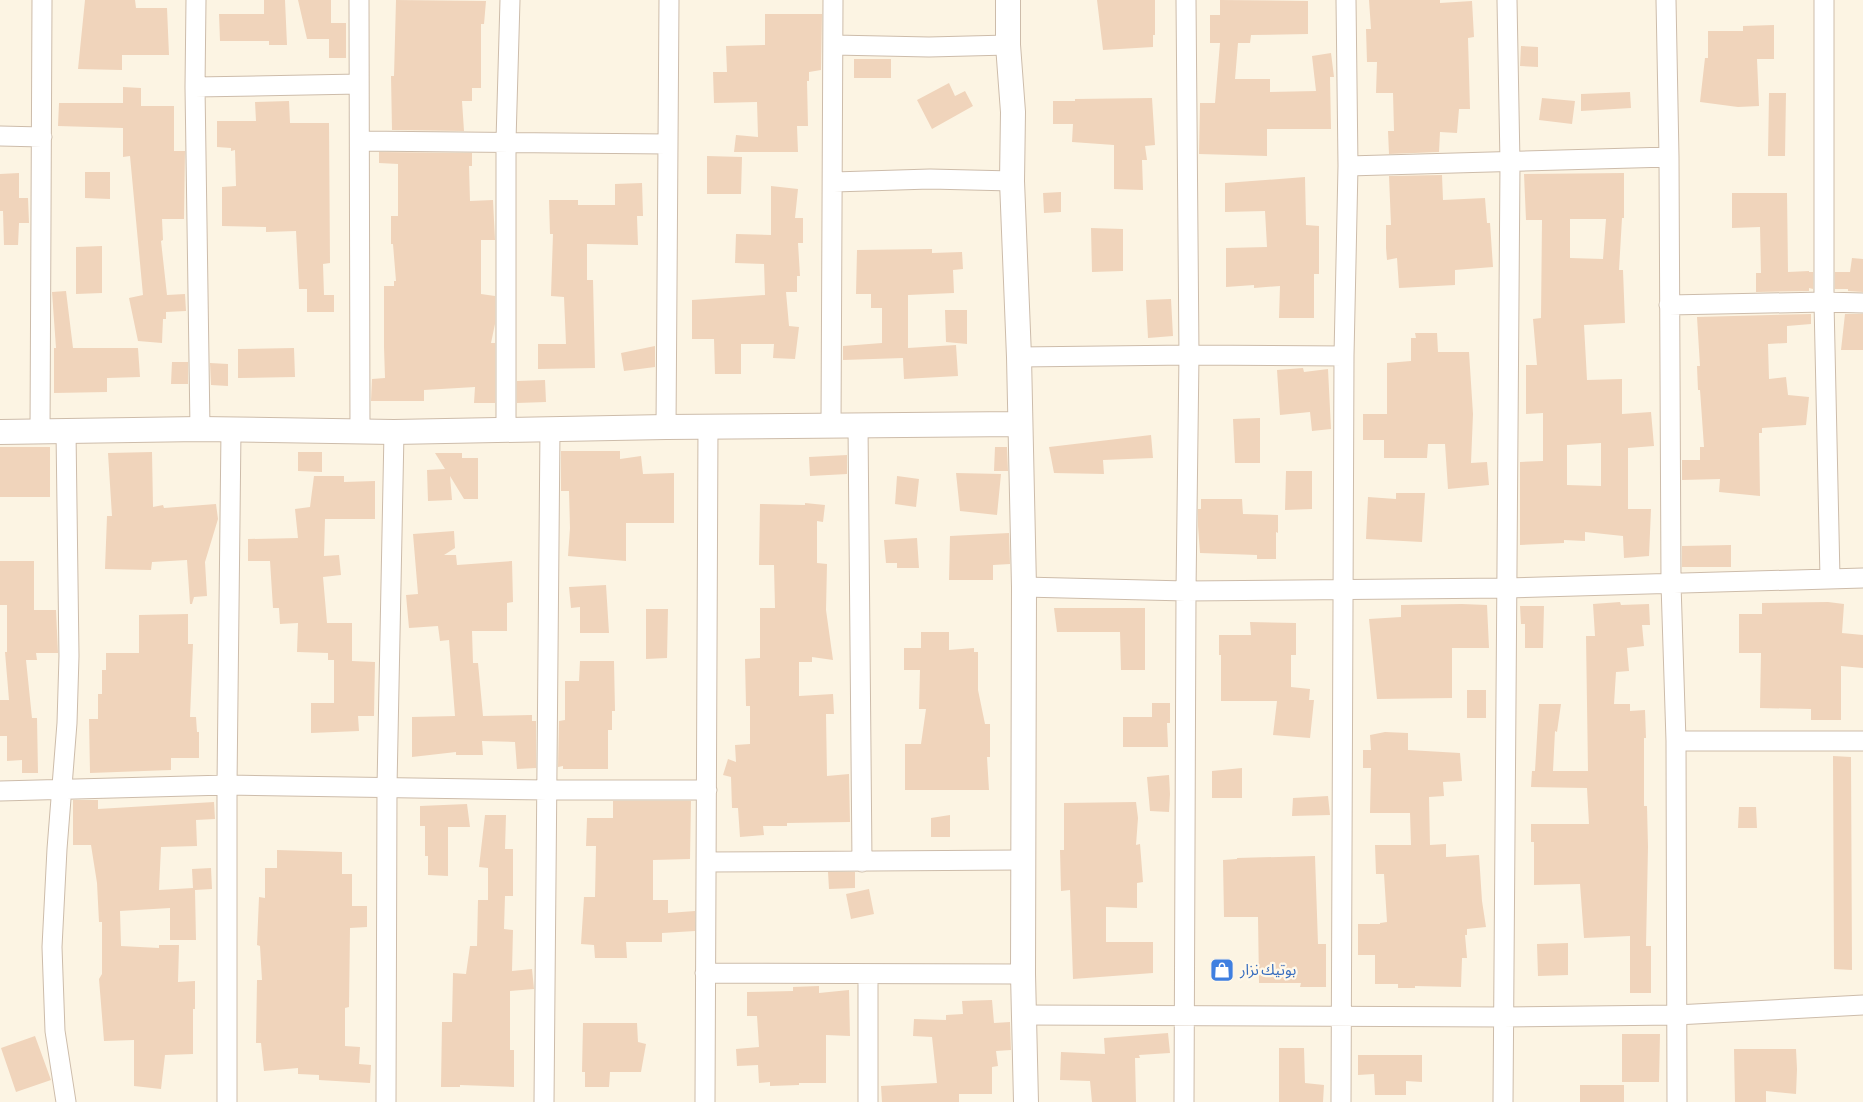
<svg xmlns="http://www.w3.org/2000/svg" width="1863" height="1102" font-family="'Alegreya Sans','Noto Sans Arabic',sans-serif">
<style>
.building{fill:#f0d4bb;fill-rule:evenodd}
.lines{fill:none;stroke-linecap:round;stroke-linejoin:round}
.minor-casing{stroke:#cdbcaa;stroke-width:21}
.tertiary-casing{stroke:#cdbcaa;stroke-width:26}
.minor{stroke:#fff;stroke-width:19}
.tertiary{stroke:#fff;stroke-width:24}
.labels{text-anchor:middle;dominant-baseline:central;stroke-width:4.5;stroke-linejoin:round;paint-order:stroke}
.shop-label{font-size:15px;fill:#366cbe;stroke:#fff8e9;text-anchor:start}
</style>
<rect width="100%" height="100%" fill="#fcf4e3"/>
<!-- building -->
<path class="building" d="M85 0H135L136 8H167L169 55H122V70L78 69Z
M264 0H285L287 45H269V41H220L219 14H264Z
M298 0H331V23H346V58H329V39H307Z
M396 0 486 1 484 24H481V88H472V101H462L464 131 392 130 391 76H394Z
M1097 0H1155V35H1153V47L1103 50Z
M1220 0 1308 1V34L1251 35 1250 43H1238L1235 79H1270V92L1316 91 1312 56 1331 53 1334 77H1330L1331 129H1267V156L1199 154 1200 103H1215L1220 43H1210V15H1220Z
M1369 0H1440V3L1472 1 1474 37 1468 38 1470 109H1459L1457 133 1440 132 1439 152 1389 154 1388 131H1394L1393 93H1376L1377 62H1367L1366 29H1371Z
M765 14H822L821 70 809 72V81H807L808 126H797L798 152H734L736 135 758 137 757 102 714 103 713 72H727L726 46 765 45Z
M1774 25V59H1757L1759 106 1738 107 1700 102 1705 58H1708V31H1743V26Z
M1521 46 1538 47V67L1520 66Z
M854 59H891V78H854Z
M949 83 955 96 965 91 973 106 932 129 917 100Z
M123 87 141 88V106H174V151H185L184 219H162L163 240 161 241 167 295 185 294 186 311 166 312V319H163L162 343 138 341 129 298 143 295 130 156 123 157V128L58 126 59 103H123Z
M1630 92 1631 108 1581 111V94Z
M1769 93H1786L1785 156H1768Z
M1152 98 1155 145 1145 146 1147 160H1142L1143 190 1114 189V145L1072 142 1073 124H1053V101H1075V99Z
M1542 98 1575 101 1572 124 1539 120Z
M289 101 290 123H329L330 263 323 264 324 295H334V312H307V289H299L296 231 266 232V227L222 226V187L236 186 235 150 231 151V148L217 147V121H256L255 102Z
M379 152 472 153V166H469L470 201 493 200 495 240H481V294L495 296V324L491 343H495V403H474L475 387 424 390V401H371L372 379 385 378 384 347V286H394V281H396L393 244H391V216H398V164L379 163Z
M707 156 742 157 741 194H707Z
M85 172H110V199L85 198Z
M19 173V198H28L29 223H19L18 245H4L3 211H0V174Z
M1624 173V218H1622L1619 270H1623L1625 323 1584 325 1587 380 1622 379V414L1651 412 1654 446 1628 448V509H1651L1649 556 1624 558 1623 536 1585 532V541L1564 540V543L1520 545V462L1543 461V413L1526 414V365H1537L1533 319 1541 318 1542 220H1526L1524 174ZM1570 219H1606L1603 259 1570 258ZM1601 443V486L1567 485V445Z
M1442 175 1443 200 1485 198 1487 223H1490L1493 267 1455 270V285L1399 288 1397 258 1387 260 1386 248V225H1391L1389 176Z
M1305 177 1306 225 1319 226V274H1314V318H1279L1280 286 1254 288V285L1226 287V248L1267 247 1265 211 1225 212V183Z
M642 183 643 216H637L638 245 587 244V280H593L595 368 538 369V344H566L564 297 551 296 553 234H550L549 200H578V205H615V184Z
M771 186 798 189 795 218H803V243H798L800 276H797V292H786L789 326 799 327 795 359 773 358 774 344H741V374H715L714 339H692V300L765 295 764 264 735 263 736 234 771 235Z
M1061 192V212L1044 213 1043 193Z
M1732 193H1787L1788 272 1809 271V272H1813V289L1809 288V291L1756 292V273H1761L1760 227 1732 228Z
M1091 228 1123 229V271L1092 272Z
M102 246V293L76 294V247Z
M932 249V253L962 252 963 269 953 270 954 293 908 295V348L956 345 958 376 904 379 903 358 843 360V346L882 343V308H871V294H856L857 250Z
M1852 258 1863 259V292L1848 291V289H1835V272H1850Z
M66 291 73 348H138L140 377 107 378V392L54 393V348H56L52 292Z
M1171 299 1173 336 1148 338 1146 300Z
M945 310H967V344L946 342Z
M1811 314V324L1787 326V343L1768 344 1769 379 1786 377 1788 395 1809 397 1806 425 1762 428V433H1759L1760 496 1719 492 1720 479 1682 480V460H1700V447H1704L1700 390H1698L1697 366H1700L1697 317Z
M1845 314H1863V350H1841Z
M1415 333H1437L1438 352H1469L1473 414 1471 463 1487 462 1489 485 1448 489 1445 444H1428L1427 458H1384V440H1363V414H1387V363L1411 361V338H1416Z
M655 346V367L624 371 621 353Z
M294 348 295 377 238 378V349Z
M172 362H188V384H171Z
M210 363 228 364V386L211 385Z
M1303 368 1304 372 1328 369 1331 429 1312 431 1310 412 1280 415 1277 370Z
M545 380 546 402 517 403V381Z
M1260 418V463H1235L1233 419Z
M1151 435 1153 458 1103 460 1104 474 1054 473 1049 447Z
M0 447H50V497H0Z
M995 447H1007L1008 471H994Z
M561 451H620V459L641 456 643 474 674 473V523H626V561L568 556 570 528 569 491H561Z
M152 452 153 507 163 505 164 508 216 504 218 519 205 562 207 596 194 597 192 604H190L187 560 152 562 151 570 105 569 107 516H112L108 453Z
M298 452H322V472L298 471Z
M435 453H462V458H478V499H464L450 476 452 500 428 501 427 470 445 469Z
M847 455V474L810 476 809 457Z
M1286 471H1312V509L1285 510Z
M956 473 1001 474 997 515 960 511Z
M314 476H344V482L375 481V519H325L324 556 339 555 341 575 323 577 327 623H352V661L375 662 374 716H358L359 731 311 733V703H334V660H328V653L297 652 298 623 280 624 279 608H273L270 561H248V539L298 538 295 509 310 507Z
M897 476 919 479 916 507 895 504Z
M1396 493H1425L1422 542 1366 539 1368 497 1396 499Z
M1201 499H1242L1243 514 1278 515V533L1276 532V559H1257V555L1200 553 1198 526V509H1201Z
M805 503 825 505 823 522 817 521V563L827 564 826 610 833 660 812 657V662H799V696L833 694 834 714H826L827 776 849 774 850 822 787 823V826H763L764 835 740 837 738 808H732L731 777 723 775 728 759 736 762 735 745 750 744V706H746L745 659 760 658V608H775L774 565H759L760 504 805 505Z
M454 531 455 548 444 555H456L457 565 512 561 513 602 507 603V631H472L473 663H478L483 716 532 715V721H536V768L517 769 515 742 482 741 483 755H456V752L412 757V717L455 716 449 640 440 641 438 626 409 628 406 595 418 594 413 534Z
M1009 533 1010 564 993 565V580H949L950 536Z
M917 538 919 568H897V563H886L884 540Z
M1731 545V567H1682V546Z
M0 561H34V610H56L58 653H36L37 660H26L32 718H37L38 773H22V760L7 761V736H0V700H9L5 652H7V605H0Z
M606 585 609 633H580V607L571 608 569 587Z
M1620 602 1621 605 1649 604 1650 625H1642L1644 646 1627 648 1629 671 1616 672 1614 704H1630V711L1645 710 1646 738H1644V806H1647L1648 847 1646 946H1651V993H1630V936L1584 938 1580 884 1534 885V842H1531V824H1589L1587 788 1531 787 1532 771H1535L1539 704H1561L1557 732 1555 731 1553 771H1588L1586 636H1595L1593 604Z
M1828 602 1844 604 1842 633 1863 635V668L1841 666V720H1811V709L1760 708 1761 653H1739V614H1762V603Z
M1462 604 1487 605 1489 648H1452V698L1377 699 1369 619 1401 617V605Z
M1520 606H1544L1543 648H1525V624H1521Z
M1054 608H1145V670H1121L1120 632H1057Z
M646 609H668L667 658 646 659Z
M188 614V644H193L190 717H196L197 732H199V758H171V770L90 773 89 719H98V694H102V670H106V653H139V615Z
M1250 622 1296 623V655H1291V687L1310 689 1309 700H1314L1310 738 1273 735 1277 701H1221V655H1219V635H1251Z
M921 632H949V650L974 648V652H978V690L985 724H990V757H987L989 790H905V744H921L926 709H919L920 670H904V648H921Z
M580 661H614L615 711H612V730H608V769H563V766L558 767 559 721 565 720V681H579Z
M1467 690H1486V718H1467Z
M1152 703H1170V723H1167L1168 747H1123V717H1152Z
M1385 732 1408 733V750L1460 753 1462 781 1443 782 1444 796 1429 797 1430 845 1446 844V857L1479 855 1482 901 1486 927 1467 929V935H1465L1467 958H1462L1461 987 1415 986V988H1398V984H1375V955H1358V924H1380V923L1387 922 1384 874H1376L1375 845H1411L1410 813H1370L1371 768H1363V750H1371L1370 735Z
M1833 756 1851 757 1852 970 1834 969Z
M1242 768V798H1212V771Z
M1169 775 1170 794 1169 812 1150 811 1147 777Z
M1328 796 1330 815 1292 816 1293 798Z
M73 800H98V809L214 802 215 819 196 820 197 846 161 847 159 890 193 888 192 869 211 868 212 889 195 890 196 940H170V908L120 911 121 946 159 948V945H179L178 982 195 981V1009H193V1054L165 1055 161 1089 134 1086V1040L104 1041 99 979 102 974V922H99L97 883 91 845H73Z
M613 801H691L690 859 653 860V900H668V913L695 911V931L662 933V942H626L627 958H595L594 945 581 944 584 897H595L596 846H586L587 818H613Z
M1136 802 1138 818 1136 845 1140 844 1143 882 1137 883V908L1106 907V942H1153V973L1073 979 1070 890 1061 891 1060 850H1064V803Z
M467 804 470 827H448V876L428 875V856H425V826H420V806Z
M1739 807H1756L1757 828H1738Z
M485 815H506L505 849H513V896H505L504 929 513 930 512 971 532 969 534 989 510 991V1050H514V1087L460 1085V1087H441L442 1022H452L453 973 466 974 470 946H477L478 900H488V868L479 867Z
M950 815V837H931V818Z
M277 850 342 852V874H352V906H367V927L350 928 349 1007 345 1008V1046L360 1047 359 1064 371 1065 370 1083 319 1080V1075L298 1074V1068L264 1071 261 1043H256L257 980H262L260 946 257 945 259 897 265 898V868H277Z
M1315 856 1318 944H1326V987H1300L1301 983H1259L1258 917H1224L1223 860 1237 859V858Z
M828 872H855V888L829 889Z
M869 889 874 914 851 919 846 894Z
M1568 943V975L1538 976 1537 944Z
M819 986V993L849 990 850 1036 826 1035V1083H799V1085L770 1086V1082L759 1083 758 1065 737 1066 736 1049 759 1047 757 1016H747V992L793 991V987Z
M992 1000 994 1023 1010 1022 1011 1050 996 1051 998 1066 992 1067V1094H959V1102H882L881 1086 937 1083 932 1037 913 1036 914 1019 946 1020V1015L963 1014 962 1001Z
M583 1023H637L638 1042 646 1044 641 1072H610L609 1087H585V1072H582Z
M1168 1033 1170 1053 1139 1055 1140 1058H1135L1136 1102H1092L1090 1081 1060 1080 1061 1052 1105 1054 1104 1038Z
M1622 1034H1660L1659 1082H1622Z
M35 1036 51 1080 16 1092 1 1048Z
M1279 1048H1304L1305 1083 1324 1085 1323 1102H1279Z
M1734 1049H1796L1797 1069 1796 1094 1766 1091V1102H1735Z
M1358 1055H1422V1082L1406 1081V1095H1375L1374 1074 1358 1075Z
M1580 1085H1624V1102H1580Z"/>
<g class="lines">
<!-- minor casing -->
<g class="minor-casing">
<path id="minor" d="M196 0 195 87 200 429
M359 0 360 432
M1666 0 1669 157 1671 584 1676 741 1677 1102
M1824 0V302L1830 578
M834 45 929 47 1008 45
M195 87 359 84
M0 136 42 137
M360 141 667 144
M1348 166 1669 157
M834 182 930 179 1012 181
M1669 305 1824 302 1863 303
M1019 357 1189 355 1344 356
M831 425 833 0
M858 425 862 862
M666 427 669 0
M506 430V141L510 0
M40 433 42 0
M1024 587 1186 591 1506 588 1863 578
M1676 741H1863
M0 791 227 785 548 790H707
M706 862 1024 860
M705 973 1023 974
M1024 1015 1503 1017 1676 1015 1863 1005
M66 1102 55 1031 52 947 57 849 67 723 69 656 66 431
M227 1102V785L231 430
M386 1102 387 787 394 432
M544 1102 550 429
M705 1102 708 426
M868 1102V974
M1184 1102 1186 591 1189 355 1186 0
M1341 1102 1344 356 1348 166 1346 0
M1503 1102 1510 163 1507 0"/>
</g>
<!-- tertiary casing -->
<g class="tertiary-casing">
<path id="tertiary" d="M1008 0V45L1013 112 1012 181 1019 357 1024 587 1023 974 1026 1102
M0 432 200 429 394 432 666 427 1020 424"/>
</g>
<!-- minor -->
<use href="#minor" class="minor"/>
<!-- tertiary -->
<use href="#tertiary" class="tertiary"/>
</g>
<!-- icons -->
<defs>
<g id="shop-square" transform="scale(1.25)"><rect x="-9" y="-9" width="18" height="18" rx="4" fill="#3f7fe0" stroke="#fff8e9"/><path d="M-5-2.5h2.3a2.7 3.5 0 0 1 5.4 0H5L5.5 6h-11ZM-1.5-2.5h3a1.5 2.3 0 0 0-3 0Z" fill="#fff"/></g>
</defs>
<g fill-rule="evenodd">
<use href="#shop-square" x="1222" y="970"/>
</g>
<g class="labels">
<!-- shop labels -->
<g class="shop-label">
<text x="1240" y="970">بوتيك نزار</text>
</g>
</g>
</svg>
